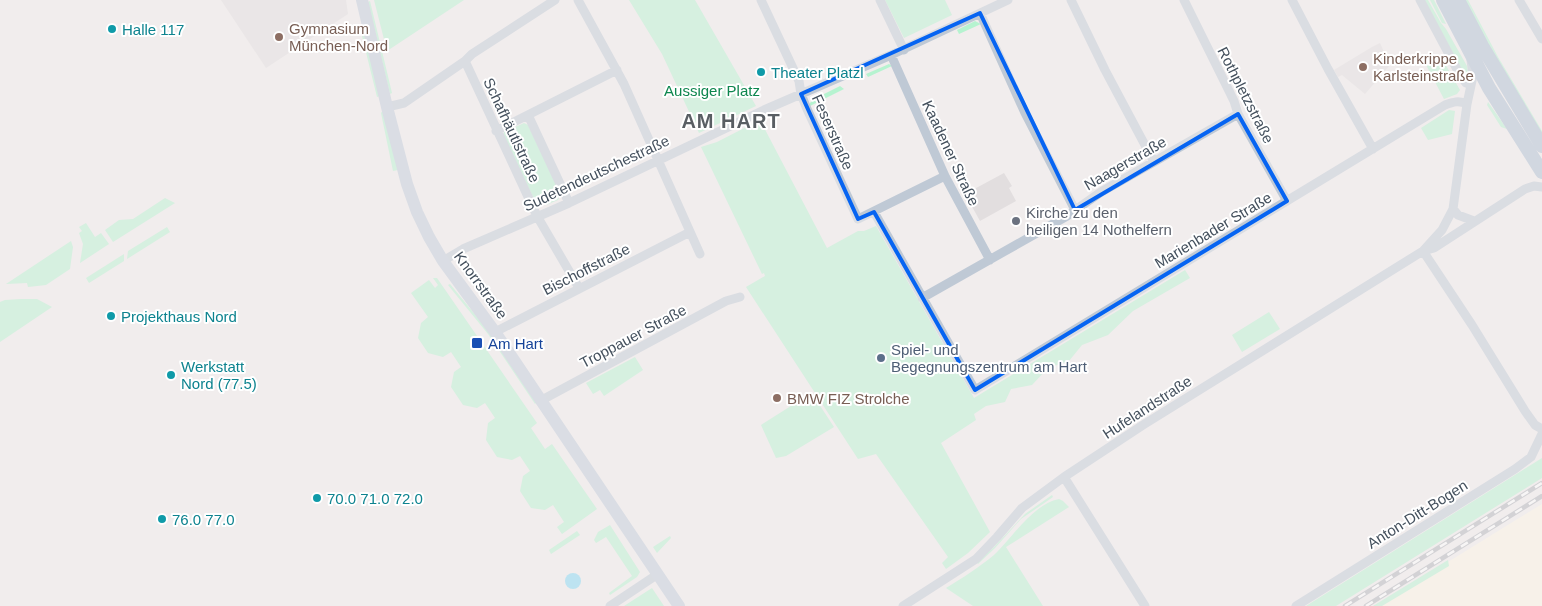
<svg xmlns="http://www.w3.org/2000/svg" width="1542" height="606" font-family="Arial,sans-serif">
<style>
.commercial{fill:#fef7e4}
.education{fill:#e2dedf}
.green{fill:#b6f3d0}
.water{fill:#7fd8f5}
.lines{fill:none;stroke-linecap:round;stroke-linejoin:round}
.street{stroke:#bfc9d5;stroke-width:9}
.secondary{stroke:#becad9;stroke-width:12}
.primary{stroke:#aabcd0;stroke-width:14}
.rail-casing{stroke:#afb2b9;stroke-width:4.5}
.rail{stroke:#fff;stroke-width:2.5;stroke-dasharray:8;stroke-linecap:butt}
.marked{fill:none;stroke:#0664f2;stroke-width:4;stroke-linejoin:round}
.culture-dot{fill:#0f9aa8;stroke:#fff;stroke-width:2}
.education-dot{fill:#8d6e63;stroke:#fff;stroke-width:2}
.worship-dot{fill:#6b7280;stroke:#fff;stroke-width:2}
.transit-dot{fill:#1a4fb4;stroke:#fff;stroke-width:2}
.service-dot{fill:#5c6f8a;stroke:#fff;stroke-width:2}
.labels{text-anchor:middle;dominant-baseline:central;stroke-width:4;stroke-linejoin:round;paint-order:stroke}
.education-label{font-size:15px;fill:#785e54;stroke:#fff;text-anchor:start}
.culture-label{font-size:15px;fill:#0d838f;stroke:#fff;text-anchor:start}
.park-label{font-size:15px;fill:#0d864e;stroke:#fff}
.street-label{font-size:15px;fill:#44505d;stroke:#fff}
.worship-label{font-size:15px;fill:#5b616d;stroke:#fff;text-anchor:start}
.transit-label{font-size:15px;fill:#164399;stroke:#fff;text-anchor:start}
.service-label{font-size:15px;fill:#4e5e75;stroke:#fff;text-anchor:start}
.district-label{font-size:20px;font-weight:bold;letter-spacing:1px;fill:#595e63;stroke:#fff}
</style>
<rect width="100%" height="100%" fill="#f1eded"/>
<!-- commercial -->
<path class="commercial" d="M1542 504V606H1379L1448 562Z"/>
<!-- education -->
<path class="education" d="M221 0H346L348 14 266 68Z
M1380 43 1390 65 1365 94 1342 75 1338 77 1334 70 1372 47Z
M1004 173 1012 186 1009 188 1016 201 980 221 965 194Z"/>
<!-- green -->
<path class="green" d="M374 0H464L387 51Z
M629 0H695L756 106 699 133 662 54Z
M885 0H945L952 15 904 38Z
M1424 0H1428L1441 23 1446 29 1467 66 1468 72 1466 79 1460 71 1461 68Z
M1430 0H1434L1446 24 1442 23Z
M1462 0H1468L1498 57 1542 131V134Z
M370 1 392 93 390 94 368 2Z
M975 21 981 24 959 34 957 30Z
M361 32 365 33 380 96 377 97Z
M1438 56 1441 57 1460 90 1457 94 1444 99 1425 63Z
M889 64 892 66 868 77 866 74Z
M840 86 844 89 810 106V103L814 99Z
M1488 102 1507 129 1501 127 1487 105Z
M383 110 398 170 393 171 381 113Z
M1449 110 1455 111 1452 134 1428 140 1421 128Z
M760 120 827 248 858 231H864L876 226 974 398 1185 270 1190 278 1133 311 1108 335 1082 345 1069 361 1048 368 1032 385 1011 389 1005 402 986 406 974 414 976 420 941 443 990 532 968 553 946 569 942 563 948 557 876 454 858 459 746 287 765 276 764 273 762 274 701 147 717 142Z
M524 123 528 125 561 193 558 200 546 205 543 200 536 203 503 136 504 132Z
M165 198 175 203 113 242 105 230 119 220 133 219Z
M86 223 95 237 101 233 109 244 80 263 83 244 79 233 82 231 79 227Z
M167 227 170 232 127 259 128 251Z
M71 241 73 247 70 269 46 285 28 287 27 283 6 284Z
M124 254V261L89 283 86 278Z
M433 278H437L537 423 531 428 545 449 552 444 597 509 562 534 557 527 564 522 553 505 545 510 531 508 520 491 523 476 530 471 520 456 512 460 497 457 486 440 488 423 495 418 485 403 477 408 463 405 451 387 454 372 461 367 451 352 443 357 428 353 418 338 421 323 428 317 411 293 429 280 435 288 438 285Z
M450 284 487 329 537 402 535 404 488 334 448 285Z
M21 299H37L52 307 0 342V302L5 300Z
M1269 312 1280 329 1242 352 1232 335Z
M635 357 643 370 604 396 600 390 593 394 586 383Z
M810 394 813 395 834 427 786 456 776 458 761 425Z
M1542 458V478L1336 606H1306Z
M1052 495 1053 497 1021 519 995 548 978 564 977 562 994 547 1025 514Z
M1059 499 1063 501 1069 507 1006 547 1043 606H973L946 588C964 577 978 568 994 555 1012 538 1033 504 1059 499Z
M610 525 640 572 637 577 610 595 609 593 632 576 606 537 596 543 594 540 598 532Z
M577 531 580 535 551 554 549 550Z
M670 536 671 538 657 553 653 547Z
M1448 560 1449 566 1382 606H1373Z
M652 588 664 606H624Z"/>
<!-- water -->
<path class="water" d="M565 581a8 8 0 1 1 16 0a8 8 0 1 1-16 0Z"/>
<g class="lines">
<!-- street -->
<path class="street" d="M578 0 624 84 700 254
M761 0 799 81 801 94 807 109 858 219 945 176
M880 0 904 50
M1071 0 1105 70 1154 162
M1184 0 1234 101 1238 114 1287 201
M1292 0 1328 69 1373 149
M1420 0 1460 75 1466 83 1471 84
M1519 0 1542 39
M980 13 1025 113 1075 210
M891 55 945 176 990 260
M465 61 537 216 579 288
M387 107 404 103 465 61 472 54 555 0
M528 115 569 203
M496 131 617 70
M1453 209 1458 215 1474 221
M874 212 975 390 1445 105C1453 102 1459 100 1467 104
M1423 251 1472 325 1525 411 1535 425 1542 429
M1423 251 1434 248 1525 189 1534 186 1542 187
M443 261 463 249 569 203 764 110 891 55 1008 0
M922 298 1067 216 1101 192 1238 114
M495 332 690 232
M540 401 726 301 740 297
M1064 477 1145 606
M610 606 658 574
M903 606 976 559 997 537 1022 508 1064 477 1143 425 1423 251 1442 230 1453 209 1467 104 1473 76 1471 60
M1296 606 1515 469 1531 457 1542 434"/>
<!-- secondary -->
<path class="secondary" d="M362 0 387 107 407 184 417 212 429 237 443 261 495 332 679 606"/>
<!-- primary -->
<path class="primary" d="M1443 0 1489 88 1542 172
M1458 0 1482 46 1542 146"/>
<!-- rail casing -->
<g class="rail-casing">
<path id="rail" d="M1345 606 1542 483
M1366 606 1542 496"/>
</g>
<!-- rail -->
<use href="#rail" class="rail"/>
</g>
<!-- marked area -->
<path d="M0 0H1542V606H0ZM980 13 1075 210 1238 114 1287 201 975 390 874 212 858 219 801 94Z" fill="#f1eded" fill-opacity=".55" fill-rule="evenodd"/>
<path class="marked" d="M980 13 1075 210 1238 114 1287 201 975 390 874 212 858 219 801 94Z"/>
<!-- markers -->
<g class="culture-dot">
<circle cx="112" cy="29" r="5"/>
<circle cx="761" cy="72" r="5"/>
<circle cx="111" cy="316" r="5"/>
<circle cx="171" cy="375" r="5"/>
<circle cx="317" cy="498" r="5"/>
<circle cx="162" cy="519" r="5"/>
</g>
<g class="education-dot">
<circle cx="279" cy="37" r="5"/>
<circle cx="1363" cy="67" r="5"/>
<circle cx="777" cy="398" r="5"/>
</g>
<circle class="worship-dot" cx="1016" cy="221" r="5"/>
<rect class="transit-dot" x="471" y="337" width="12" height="12" rx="2.5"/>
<circle class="service-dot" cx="881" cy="358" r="5"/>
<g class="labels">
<!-- education labels -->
<g class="education-label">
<text x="289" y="28">Gymnasium<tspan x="289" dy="17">München-Nord</tspan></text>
<text x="1373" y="58">Kinderkrippe<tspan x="1373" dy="17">Karlsteinstraße</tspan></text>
<text x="787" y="398">BMW FIZ Strolche</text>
</g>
<!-- culture labels -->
<g class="culture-label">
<text x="122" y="29">Halle 117</text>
<text x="771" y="72">Theater Platzl</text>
<text x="121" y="316">Projekthaus Nord</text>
<text x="181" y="366">Werkstatt<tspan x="181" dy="17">Nord (77.5)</tspan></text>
<text x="327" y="498">70.0 71.0 72.0</text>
<text x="172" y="519">76.0 77.0</text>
</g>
<!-- park labels -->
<g class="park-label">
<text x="712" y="90">Aussiger Platz</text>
</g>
<!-- street labels -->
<g class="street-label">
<text transform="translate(1246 95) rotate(63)">Rothpletzstraße</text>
<text transform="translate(512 130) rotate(65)">Schafhäutlstraße</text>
<text transform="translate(833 132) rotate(66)">Feserstraße</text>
<text transform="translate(951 153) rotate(65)">Kaadener Straße</text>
<text transform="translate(1125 163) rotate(-30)">Naagerstraße</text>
<text transform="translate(596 173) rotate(-25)">Sudetendeutschestraße</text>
<text transform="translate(1213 230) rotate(-31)">Marienbader Straße</text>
<text transform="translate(586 269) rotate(-27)">Bischoffstraße</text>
<text transform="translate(481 285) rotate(54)">Knorrstraße</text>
<text transform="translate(633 336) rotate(-28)">Troppauer Straße</text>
<text transform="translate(1147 407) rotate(-33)">Hufelandstraße</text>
<text transform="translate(1417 514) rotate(-32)">Anton-Ditt-Bogen</text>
</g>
<!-- worship labels -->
<g class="worship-label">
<text x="1026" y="212">Kirche zu den<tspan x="1026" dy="17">heiligen 14 Nothelfern</tspan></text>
</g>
<!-- transit labels -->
<g class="transit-label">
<text x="488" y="343">Am Hart</text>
</g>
<!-- service labels -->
<g class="service-label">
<text x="891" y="349">Spiel- und<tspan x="891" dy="17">Begegnungszentrum am Hart</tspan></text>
</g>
<!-- district labels -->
<g class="district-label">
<text x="731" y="121">AM HART</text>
</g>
</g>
</svg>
